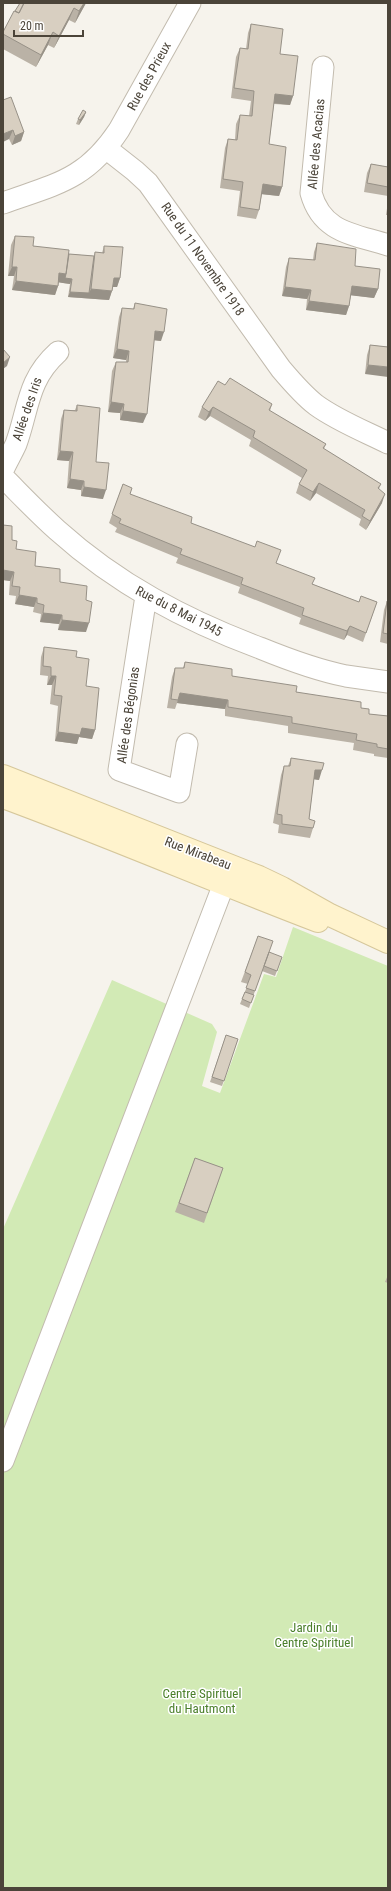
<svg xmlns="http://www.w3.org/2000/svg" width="391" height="1891" font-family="'Roboto Condensed',sans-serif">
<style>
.green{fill:#d2eab5}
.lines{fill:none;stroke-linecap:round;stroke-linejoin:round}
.street-casing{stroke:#c2bbae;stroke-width:23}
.secondary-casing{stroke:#d6c79b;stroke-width:24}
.street{stroke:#fff;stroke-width:21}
.secondary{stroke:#fff3cd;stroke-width:22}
.wall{fill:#bab2a6}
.shaded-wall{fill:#979187}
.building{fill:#d8cfc1;stroke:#979187}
.labels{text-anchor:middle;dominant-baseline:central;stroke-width:3;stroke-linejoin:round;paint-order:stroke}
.street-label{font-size:13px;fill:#4b4439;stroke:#fff}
.park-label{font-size:13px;fill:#4a7f2a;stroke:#fff}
</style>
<rect width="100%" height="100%" fill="#f6f3ec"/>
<!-- green -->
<path class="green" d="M293 927 388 966V1888H3V1229L112 980 212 1024 217 1032 202 1086 220 1093 264 974 276 977Z"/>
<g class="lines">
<!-- street casing -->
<g class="street-casing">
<path id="street" d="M323 67 311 193C322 233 354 234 388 245
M107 149 135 171 148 183 281 369C292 382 303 395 316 405 338 421 364 431 388 443
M3 203C56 184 86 180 119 130L190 3
M3 470C7 461 12 453 16 444 29 408 27 380 58 352
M3 477C21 495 38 513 57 530 117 584 185 620 260 648 287 659 316 670 346 676 360 678 374 680 388 682
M146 596 119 770 179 792 187 744
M3 1461 230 868"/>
</g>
<!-- secondary casing -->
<g class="secondary-casing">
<path id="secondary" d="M3 776 259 877 282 888 330 915 388 942
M3 797C109 836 213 881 318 921"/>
</g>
<!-- street -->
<use href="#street" class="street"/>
<!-- secondary -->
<use href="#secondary" class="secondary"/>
</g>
<!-- wall -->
<path class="wall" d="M19 3H86L75 23 69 20 54 48 48 45 36 67 3 49V32L15 11 20 3Z
M251 24 280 54 293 96 290 105 274 104 269 144 282 187 279 196 262 194 259 210 256 219 237 216 240 191 220 188 225 148 228 139 235 140 236 124 240 115 249 116 251 101 231 98 236 57 240 48 246 49 248 33Z
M3 100 24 132 21 141 12 145 9 139Z
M86 112 84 117 79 125 76 124 78 119Z
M371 164 388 167V196L364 192 367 173Z
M388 202V215H386Z
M15 236 33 246 69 254 94 256 95 252 102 253 104 246 120 278 117 287H113L109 300 68 297 70 284 63 283 59 282 58 286 55 295 12 290 14 276H8L11 245Z
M317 243 355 266 378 289 374 298 351 295 349 306 346 315 306 310 307 299 282 296 286 267 289 258 313 260 314 252Z
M135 303 161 341 154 340 143 423 120 420V413L108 412 112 371 116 362H126V360L113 358 119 317 122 308 133 309Z
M370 345 388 347 365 374 367 355Z
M225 385 272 404 270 411 326 444 324 449 381 484 379 489 382 503 366 530 359 525 361 519 316 493 310 501 296 493 299 484 302 478 249 446 251 440 210 416 205 421 198 417 202 407Z
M77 405 96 462 103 499 81 496V490L67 488 69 461 57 460 61 419 64 410H75Z
M123 484 130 494 191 523 276 563 312 584 359 602 361 596 377 602 363 642 347 635 344 640 299 624 301 618 238 593 240 587 176 563 178 558 115 532 117 528 109 523Z
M3 525 12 540 16 549 35 566 86 600V632L58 630 59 624 40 622 41 614 33 612 34 607 15 604 16 596 9 595 10 581 3 580Z
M387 601H388V644L380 642 384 610Z
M44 647 76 657 86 686 95 730 92 739 79 737 77 744 55 741 58 706 50 704 52 685H47L48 676 40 675 41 657Z
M185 662 232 676 361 708 369 714 387 716 388 712V758L374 756V754L353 750 354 743 288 733V726L225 716V709L177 703 175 709 167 708 172 677 175 668H183Z
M291 758 319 780 314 779 309 819 313 828 310 838 278 833 279 825 273 823 281 775 284 766H288Z
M258 936 267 957H282L275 976 262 971 249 1008 240 1004 248 984 241 982Z
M226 1035 238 1039 222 1086 210 1082Z
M195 1158 223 1168 204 1223 175 1212Z
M388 1275V1283L385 1282Z"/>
<!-- shaded-wall -->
<path class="shaded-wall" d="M84 3H86L75 23 79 11Z
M74 8 69 20 54 48 59 36Z
M53 32 48 45 36 67 41 55Z
M275 94 293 96 290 105 271 103Z
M86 112 84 117 79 125 80 120Z
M13 130 9 139 3 142V134Z
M24 132 21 141 12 145 15 136Z
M263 184 282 187 279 196 260 194Z
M12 267H17L14 276H8Z
M59 273 66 274 72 279 70 284 56 282Z
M114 278H120L117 287H111Z
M16 281 58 286 55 295 12 290Z
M352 286 378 289 374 298 348 295Z
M285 287 311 290 307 299 282 296Z
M91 289 112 291 109 300 68 297 70 292 89 293Z
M309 301 349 306 346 315 306 310Z
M155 331 164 332 161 341 152 340Z
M117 349 129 351 126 360 113 358Z
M10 357 7 366 3 369V363Z
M368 365 388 367V377L365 374Z
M111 402 124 404 120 413 108 412Z
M213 407 210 416 205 421 209 412Z
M123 411 147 414 143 423 120 420Z
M60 451 73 452 69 461 57 460Z
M70 479 84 481 81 490 67 488Z
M319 483 316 493 310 501 313 492Z
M84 487 106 490 103 499 81 496Z
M385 494 382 503 366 530 370 521Z
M3 570 14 572 10 581 3 580Z
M19 595 37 598 34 607 15 604Z
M43 613 62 615 59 624 40 622Z
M62 620 89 623 86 632 58 630Z
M350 626 347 635 344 640 347 631Z
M51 676H56L52 685H47Z
M180 693 228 700 225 709 177 703Z
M82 728 95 730 92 739 79 737 77 744 55 741 58 732Z
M315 770H322L319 780 312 779Z"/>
<!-- building -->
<path class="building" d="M20 3H24L19 13 15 11Z
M24 3H84L79 11 74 8 59 36 53 32 41 55 3 34V32L14 11 19 13Z
M251 24 283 29 280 54 298 56 293 96 275 94 269 144 286 147 282 187 263 184 259 210 240 207 243 182 223 179 228 139 237 140 240 115 252 116 254 91 234 88 240 48 248 49Z
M11 97 24 132 15 136 13 130 3 134V100Z
M83 110 86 112 80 120 78 119Z
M371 164 388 167V187L367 183Z
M15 236 34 237 33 246 69 250 66 274 59 273 58 286 16 281 17 267H12Z
M317 243 356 249 355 266 380 269 378 289 352 286 349 306 309 301 311 290 285 287 289 258 315 260Z
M104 246 123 247 120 278H114L112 291 91 289 95 252 104 253Z
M69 254 94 256 89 293 70 292 72 279 65 278 66 274Z
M135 303 167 309 164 332 155 331V332L147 414 123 411 124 404 111 402 116 362H128L129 351 117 349 122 308 134 309Z
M370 345 388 347V367L368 365Z
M3 349 10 357 3 363Z
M230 378 272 404 269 410 326 444 323 448 381 484 378 488 385 494 370 521 362 516 365 510 319 483 313 492 299 484 307 470 253 437 255 431 213 407 209 412 202 407 218 381 225 385Z
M77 405 100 408 96 462 109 463 106 490 84 487V481L70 479 73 452 60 451 64 410 77 411Z
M123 484 132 488 130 494 192 517 191 523 255 547 257 541 281 550 276 563 315 578 312 584 359 602 361 596 377 602 366 633 350 626 347 631 302 615 304 608 241 584 243 578 180 554 182 549 119 523 121 519 112 514Z
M3 525 12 526V540L17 541 16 549 36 552 35 566 60 569V582L87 586 86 600 92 602 89 623 62 620V615L43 613 44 605 37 603V598L19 595 20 587 12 586 14 572 3 570Z
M387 601H388V634L383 633Z
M44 647 77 651 76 657 89 659 86 686 99 688 95 730 82 728 80 735 58 732 62 696 54 695 56 676H51V667L43 666Z
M185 662 232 669V676L297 686 296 692 361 702V708L369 709V714L388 716V749L377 747V744L356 740 357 734 292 723V717L228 707V700L180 693 178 700 171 699 175 668H184Z
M291 758 324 763 322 770H315L309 819 315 821 313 828 282 824V815L277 814 284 766H290Z
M258 936 273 941 255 991 246 988 251 975 245 972Z
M269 952 282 957 277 971 264 966Z
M245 992 254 995 251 1003 242 999Z
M226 1035 238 1039 224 1081 212 1077Z
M195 1158 223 1168 207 1213 179 1203Z"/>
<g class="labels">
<!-- street labels -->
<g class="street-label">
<text transform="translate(149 76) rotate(-61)">Rue des Prieux</text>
<text transform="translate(316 144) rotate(-85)">Allée des Acacias</text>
<text transform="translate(203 259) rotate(55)">Rue du 11 Novembre 1918</text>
<text transform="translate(27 409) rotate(-71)">Allée des Iris</text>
<text transform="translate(179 611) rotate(27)">Rue du 8 Mai 1945</text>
<text transform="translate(128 715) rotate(-82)">Allée des Bégonias</text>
<text transform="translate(198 853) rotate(21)">Rue Mirabeau</text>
</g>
<!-- park labels -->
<g class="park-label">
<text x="314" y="1627">Jardin du<tspan x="314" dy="15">Centre Spirituel</tspan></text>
<text x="202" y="1693">Centre Spirituel<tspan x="202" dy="15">du Hautmont</tspan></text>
</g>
</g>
<!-- border -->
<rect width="391" height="1891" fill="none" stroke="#4b4439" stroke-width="8"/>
<!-- scale -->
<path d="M14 30v6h69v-6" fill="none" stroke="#4b4439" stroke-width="2"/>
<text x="20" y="30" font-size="12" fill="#4b4439" stroke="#ffffff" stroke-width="3" paint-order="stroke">20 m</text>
</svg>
